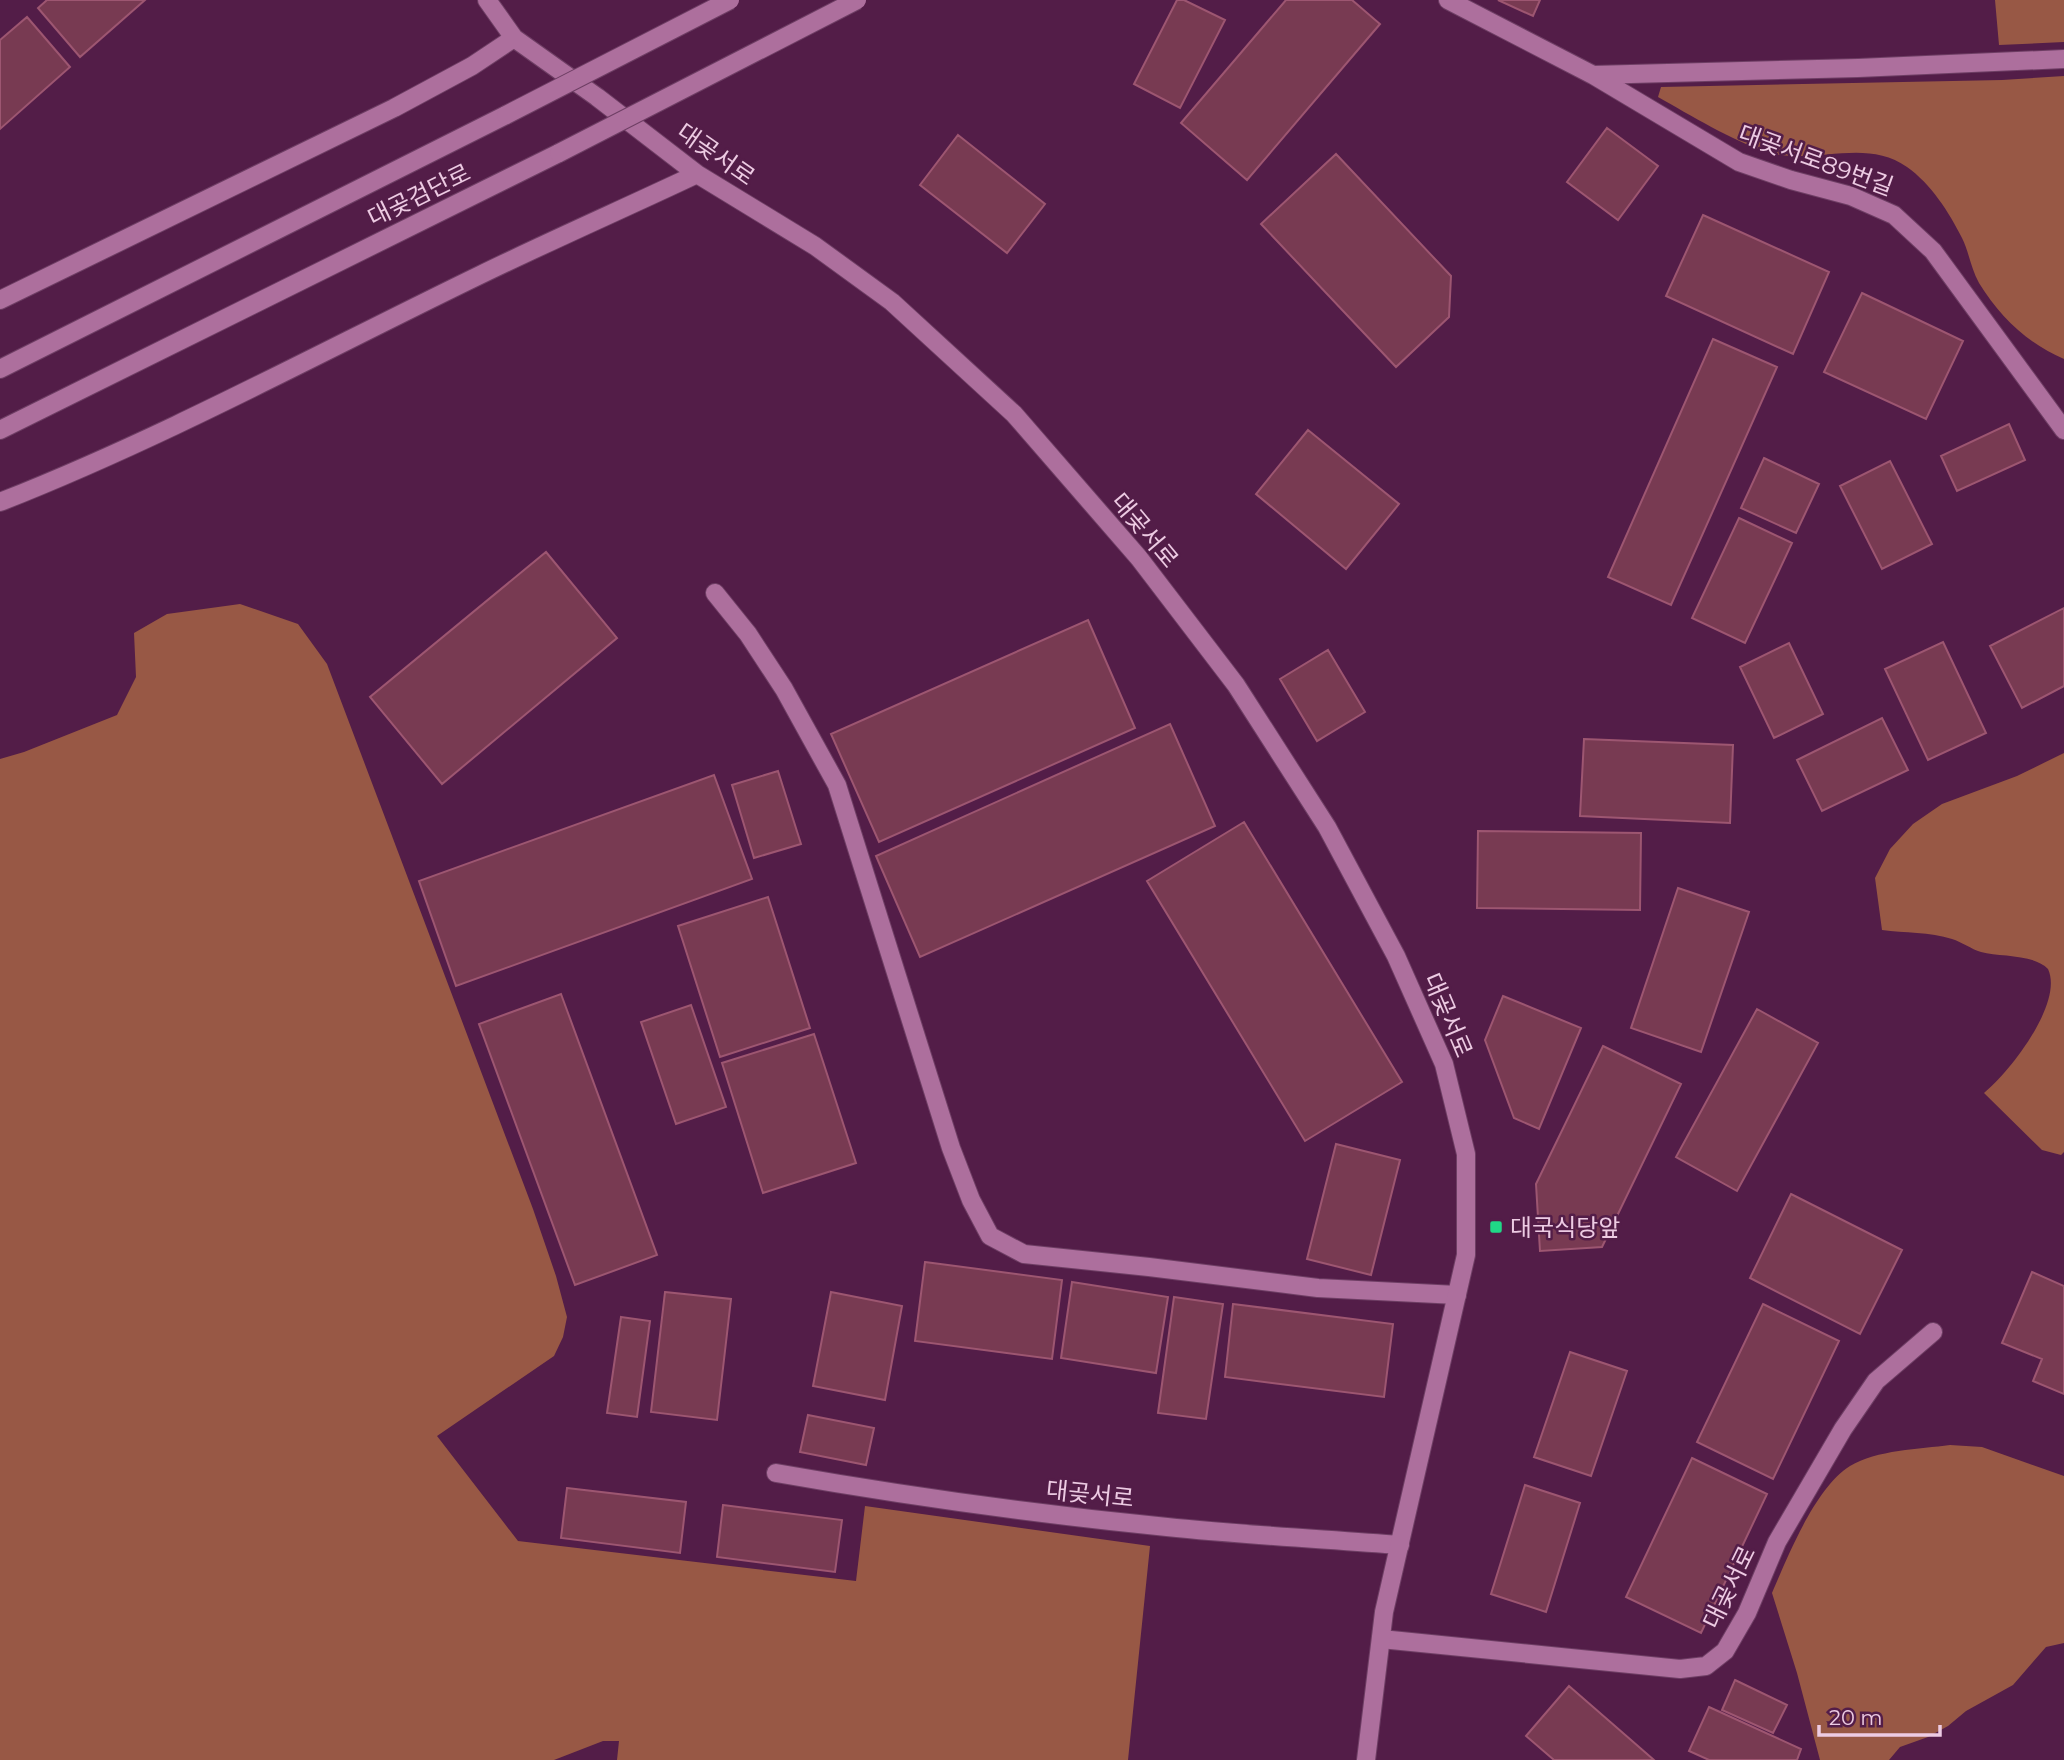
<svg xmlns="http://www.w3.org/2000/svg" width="2064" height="1760" font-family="Montserrat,'Noto Sans KR',sans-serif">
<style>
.forest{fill:#985845}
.building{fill:#783a52;stroke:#9d5671;stroke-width:2}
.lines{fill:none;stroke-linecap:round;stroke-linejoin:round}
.lane-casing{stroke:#6e3e64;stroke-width:20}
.secondary-casing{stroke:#6e3e64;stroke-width:20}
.lane{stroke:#ad6f9d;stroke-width:18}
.secondary{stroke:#ad6f9d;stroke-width:18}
.secondary-bridge-casing{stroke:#6e3e64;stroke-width:20;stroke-linecap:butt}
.secondary-bridge{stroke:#ad6f9d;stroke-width:18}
.poi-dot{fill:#20d887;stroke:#531d48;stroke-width:2.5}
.labels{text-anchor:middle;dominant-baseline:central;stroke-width:5;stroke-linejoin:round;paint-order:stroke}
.street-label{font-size:24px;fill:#edcbe3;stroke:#531d48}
.poi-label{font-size:24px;fill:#edcbe3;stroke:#531d48;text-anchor:start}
</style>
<rect width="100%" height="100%" fill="#531d48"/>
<!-- forest -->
<path class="forest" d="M1995 0H2064V42L1999 45Z
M2064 76V359C2027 343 2000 317 1979 283 1971 269 1969 252 1962 238 1949 212 1931 184 1907 167 1865 137 1813 166 1767 152 1733 141 1690 115 1658 97L1661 87 2002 80Z
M240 604 298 624 327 664 533 1209 556 1276 567 1317 563 1337 554 1356 437 1436 518 1541 856 1581 865 1506 1150 1546 1128 1760H617L619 1741H603L554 1760H0V759L24 752 117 715 136 677 134 633 167 614Z
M2064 753V1152L2061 1155 2042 1150 1984 1093C2009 1073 2064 1003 2048 969 2034 954 2000 957 1981 952 1971 949 1962 942 1952 939 1930 932 1904 933 1882 930L1875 878 1890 849 1913 824 1942 804 2017 776Z
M1950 1445 1982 1447 2064 1476V1643L2046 1647 2013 1685 1966 1711 1948 1726 1928 1737 1900 1747 1889 1760H1820L1797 1673 1772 1593C1788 1556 1815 1488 1850 1466 1876 1450 1920 1449 1950 1445Z"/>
<!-- building -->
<path class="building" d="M47 0H145L80 57 38 8Z
M1177 0H1184L1225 20 1180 108 1134 84Z
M1286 0H1352L1380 24 1247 180 1181 123Z
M1498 0H1540L1533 16Z
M27 17 70 67 0 129V40Z
M1607 128 1658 166 1618 220 1567 182Z
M958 135 1045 204 1007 253 920 185Z
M1336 154 1451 276 1449 317 1396 367 1261 224Z
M1703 215 1829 272 1793 354 1666 296Z
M1862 293 1963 341 1926 419 1824 372Z
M1713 339 1777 367 1671 605 1608 577Z
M2009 424 2025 460 1957 491 1941 456Z
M1308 430 1399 504 1346 569 1256 494Z
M1764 458 1819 484 1796 533 1741 508Z
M1890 461 1932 544 1882 569 1840 486Z
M1739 518 1792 543 1745 643 1692 618Z
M546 552 617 638 442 784 370 697Z
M2064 608V686L2022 708 1990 646Z
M1088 620 1135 728 879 842 831 734Z
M1943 642 1986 733 1928 760 1885 669Z
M1789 643 1823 714 1774 738 1740 667Z
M1328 650 1365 712 1317 741 1280 679Z
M1882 718 1908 770 1822 811 1797 760Z
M1170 724 1215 826 920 957 876 856Z
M1584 739 1733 745 1730 823 1580 816Z
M778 771 801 844 754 858 732 785Z
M714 775 752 879 456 986 419 881Z
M1244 822 1402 1082 1305 1141 1147 881Z
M1478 831 1641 833 1640 910 1477 908Z
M1678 888 1749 912 1701 1052 1631 1028Z
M768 897 810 1028 720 1057 678 926Z
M561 994 657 1255 575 1285 479 1024Z
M1503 996 1581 1028 1539 1129 1514 1118 1485 1040Z
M691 1005 726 1107 676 1124 641 1022Z
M1757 1009 1818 1043 1737 1191 1676 1157Z
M814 1034 856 1163 763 1193 722 1063Z
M1603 1046 1681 1084 1602 1247 1540 1251 1536 1184Z
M1336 1144 1400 1160 1371 1275 1307 1259Z
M1791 1194 1902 1250 1860 1334 1750 1278Z
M925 1262 1062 1280 1052 1359 915 1341Z
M2032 1272 2064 1286V1394L2033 1381 2042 1359 2002 1343Z
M1072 1282 1168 1297 1156 1373 1061 1358Z
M665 1292 731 1299 717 1420 651 1412Z
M831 1292 902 1306 885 1400 813 1386Z
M1174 1297 1223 1304 1206 1419 1158 1413Z
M1233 1304 1393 1324 1384 1397 1225 1377Z
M1763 1304 1839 1341 1773 1479 1697 1442Z
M621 1317 650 1321 637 1417 607 1413Z
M1570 1352 1627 1371 1591 1476 1534 1457Z
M808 1415 874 1428 866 1465 800 1452Z
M1692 1458 1767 1494 1701 1633 1626 1597Z
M1525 1485 1580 1503 1546 1612 1491 1594Z
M567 1488 686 1502 680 1553 561 1538Z
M723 1505 842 1520 835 1572 717 1557Z
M1735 1680 1787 1705 1773 1733 1722 1710Z
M1569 1686 1654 1760H1554L1526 1736Z
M1709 1707 1801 1749 1797 1760H1709L1689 1751Z"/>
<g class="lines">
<!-- lane casing -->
<g class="lane-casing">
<path id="lane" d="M1448 0 1593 75 1739 162 1791 180 1851 196 1894 215 1933 251 2064 430
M1593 75 1858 68 2064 59
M715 593 748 634 784 689 837 785 951 1148 971 1200 990 1236 1024 1254 1149 1267 1318 1288 1457 1295
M776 1473C906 1496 1036 1514 1167 1527 1244 1535 1322 1539 1400 1545
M1381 1639 1680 1669 1706 1666 1725 1651 1747 1613 1777 1542 1843 1429 1876 1381 1933 1332"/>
</g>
<!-- secondary casing -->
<g class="secondary-casing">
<path id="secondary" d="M487 0 514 38 597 97 697 174 815 246 892 302 1014 414 1139 558 1236 685 1327 827 1396 956 1444 1064 1466 1154V1255L1384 1612 1366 1760
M0 300 394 108 472 66 514 38
M0 369 506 115
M0 430 559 153
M0 502C165 437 321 352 480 275 552 240 625 208 697 174"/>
</g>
<!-- lane -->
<use href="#lane" class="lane"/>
<!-- secondary -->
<use href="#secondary" class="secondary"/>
<!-- secondary-bridge casing -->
<g class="secondary-bridge-casing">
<path id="secondary-bridge" d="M506 115 730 0
M559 153 857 0"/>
</g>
<!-- secondary-bridge -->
<use href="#secondary-bridge" class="secondary-bridge"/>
</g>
<!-- markers -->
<rect class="poi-dot" x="1489" y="1220" width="14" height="14" rx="3.5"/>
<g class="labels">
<!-- street labels -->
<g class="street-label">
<text transform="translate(716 154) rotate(35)">대곶서로</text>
<text transform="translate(1816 160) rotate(20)">대곶서로89번길</text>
<text transform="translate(419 195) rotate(-26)">대곶검단로</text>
<text transform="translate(1145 530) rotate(50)">대곶서로</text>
<text transform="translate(1448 1015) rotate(67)">대곶서로</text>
<text transform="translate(1090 1494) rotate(6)">대곶서로</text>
<text transform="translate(1729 1587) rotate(-64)">대곶서로</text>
</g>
<!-- poi labels -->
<g class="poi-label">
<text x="1510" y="1227">대국식당앞</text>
</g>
</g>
<!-- scale -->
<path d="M1819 1725v10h121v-10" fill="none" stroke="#edcbe3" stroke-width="3.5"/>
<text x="1829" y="1725" font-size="21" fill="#edcbe3" stroke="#531d48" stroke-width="5" paint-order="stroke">20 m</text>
</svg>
